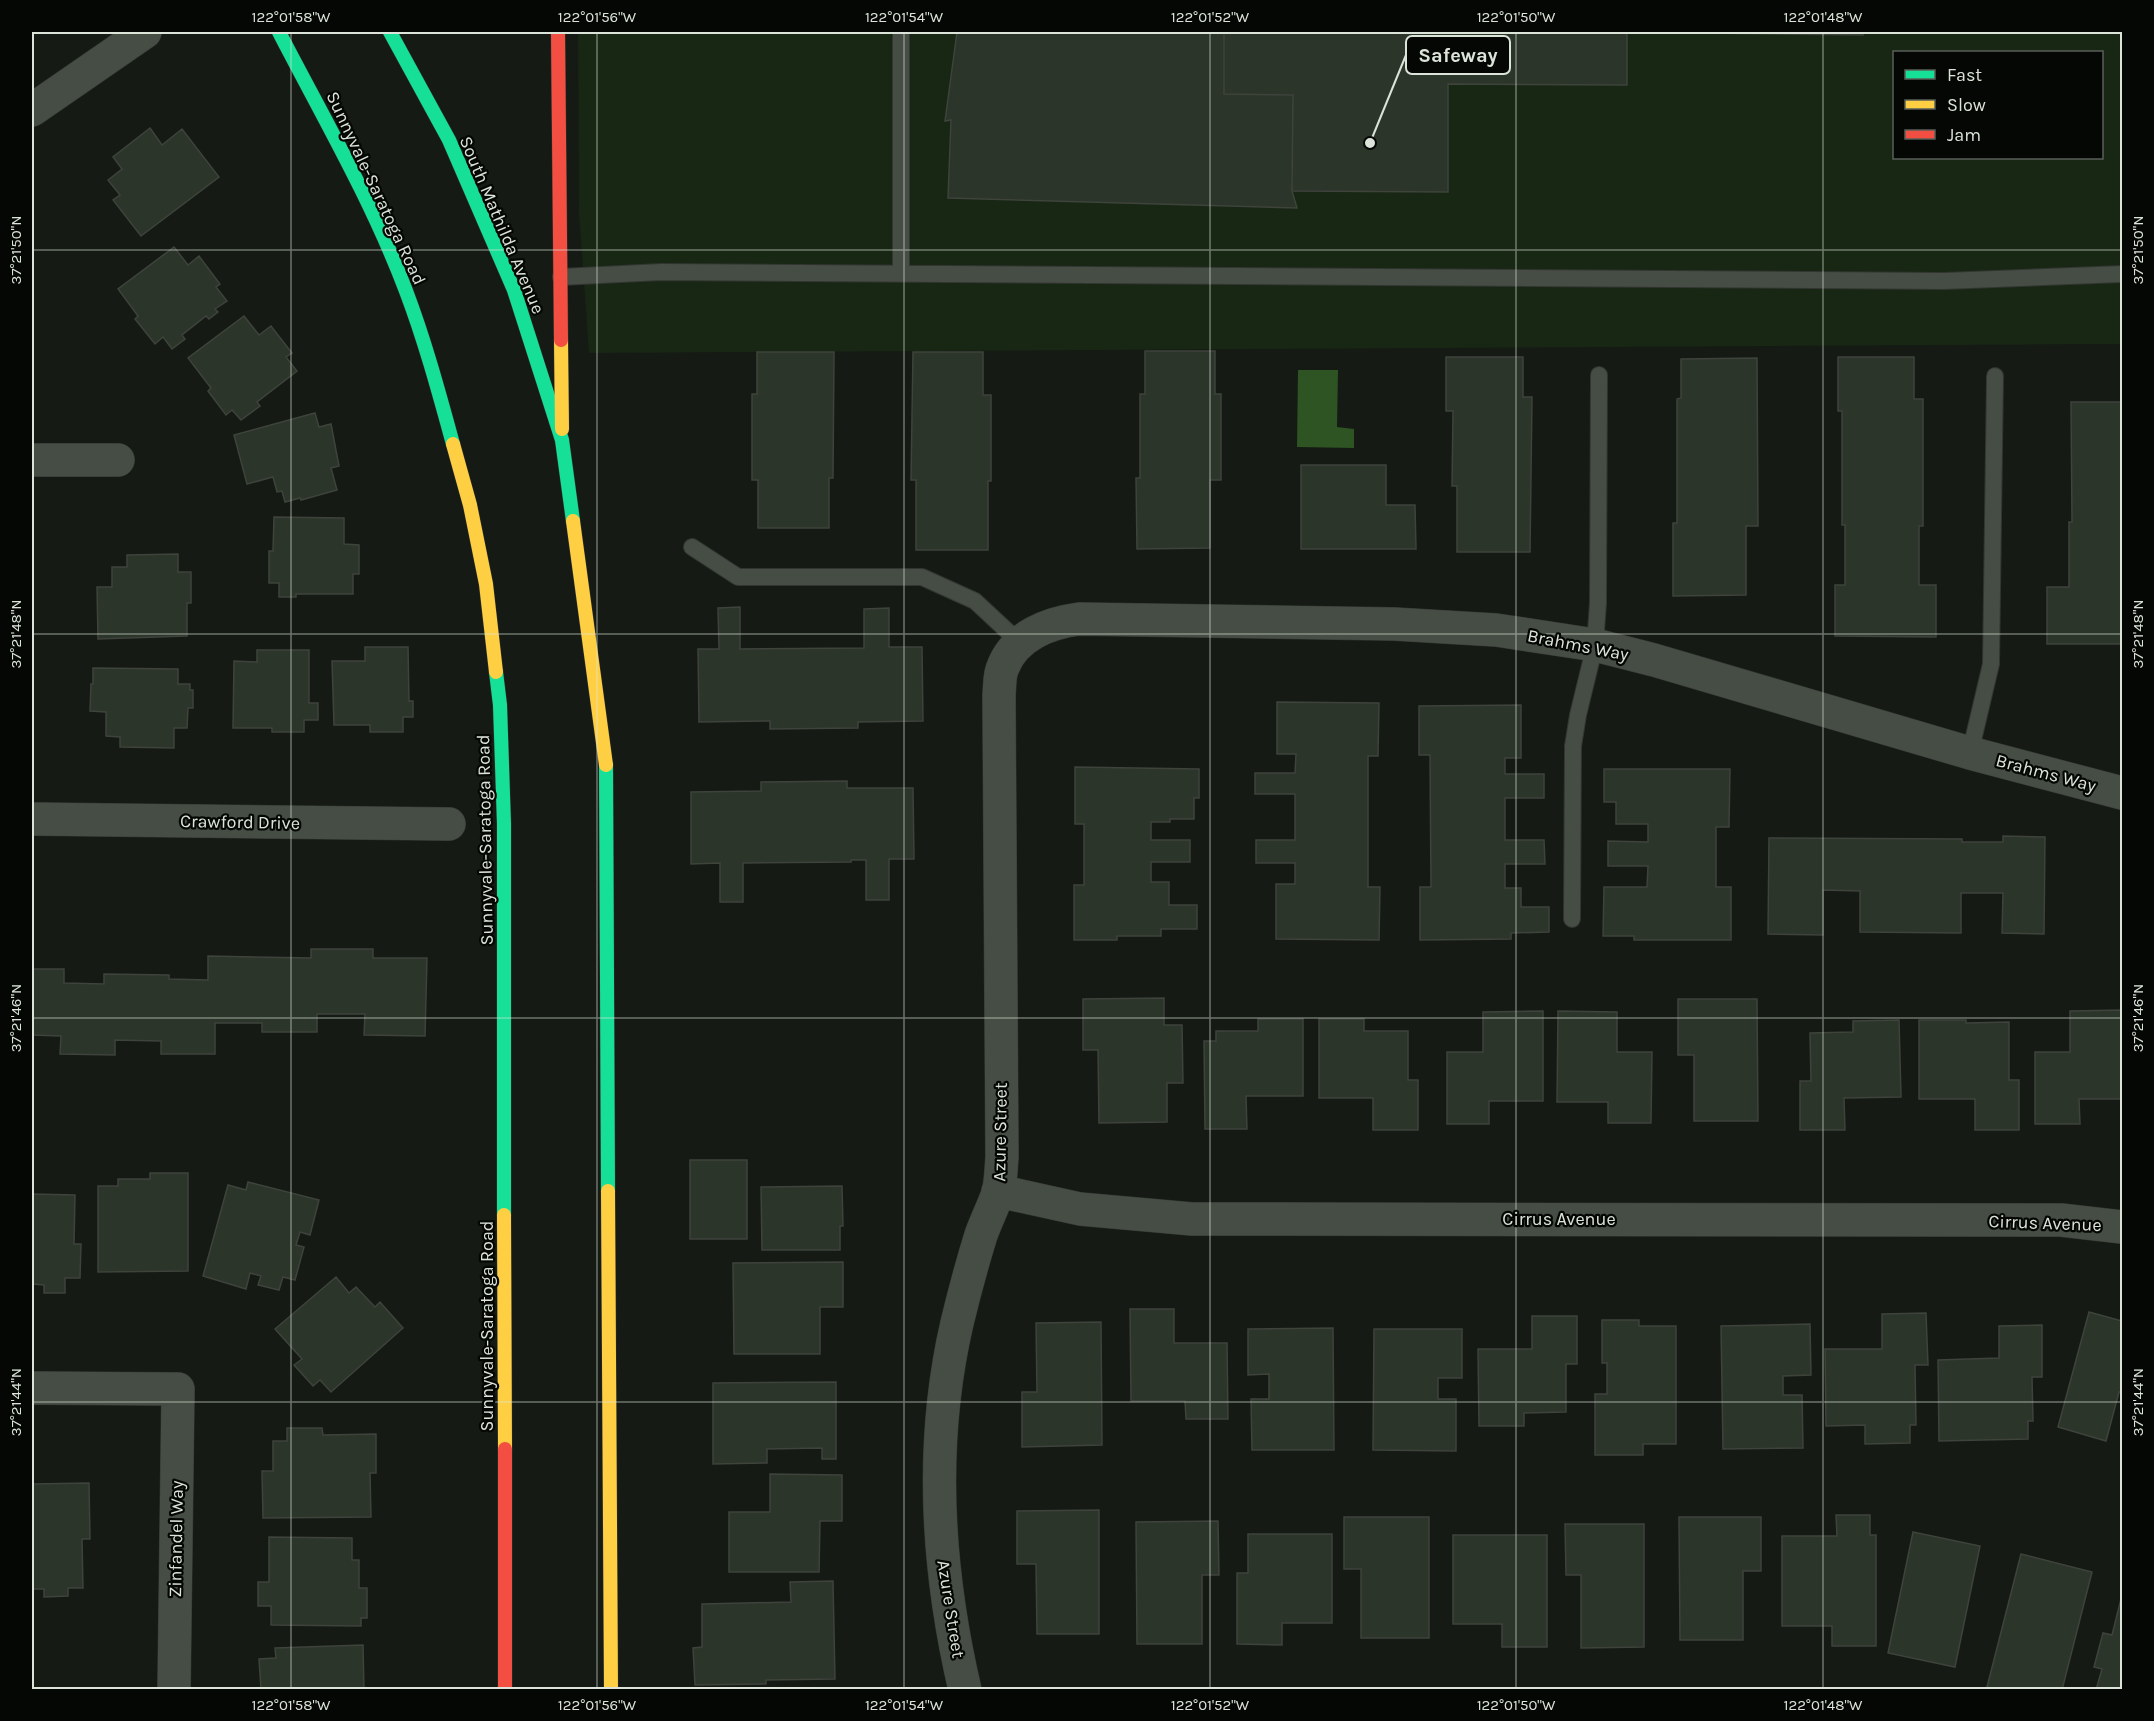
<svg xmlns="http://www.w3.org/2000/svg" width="2154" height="1721" font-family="Karla,sans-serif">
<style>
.built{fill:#182614;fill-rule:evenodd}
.water{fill:#2d5422}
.building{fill:#2c3529;stroke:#3e433c;stroke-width:1.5}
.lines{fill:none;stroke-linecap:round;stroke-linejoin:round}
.lane-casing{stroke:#323531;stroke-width:18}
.street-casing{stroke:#323531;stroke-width:34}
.fast-casing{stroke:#323531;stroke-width:15}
.slow-casing{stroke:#323531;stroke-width:15}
.jam-casing{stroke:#323531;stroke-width:15}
.lane{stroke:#464d44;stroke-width:16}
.street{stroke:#464d44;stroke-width:33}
.fast{stroke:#16e098;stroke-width:14}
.slow{stroke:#ffcf43;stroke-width:14}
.jam{stroke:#f24e42;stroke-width:14}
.ticks{fill:none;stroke:#dce4da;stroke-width:1.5;stroke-opacity:0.45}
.labels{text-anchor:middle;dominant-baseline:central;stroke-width:4.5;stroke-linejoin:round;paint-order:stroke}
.street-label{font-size:18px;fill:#dce4da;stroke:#040703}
.leader{fill:none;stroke:#dce4da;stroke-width:2}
.callout-dot{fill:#dce4da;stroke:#040703;stroke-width:2}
.callout{fill:#040703;stroke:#dce4da;stroke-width:2}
.callout-label{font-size:20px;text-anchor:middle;font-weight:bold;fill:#dce4da}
.neatline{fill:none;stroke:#dce4da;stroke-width:2}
.ticks-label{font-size:15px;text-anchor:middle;fill:#dce4da}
</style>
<rect width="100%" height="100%" fill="#151a14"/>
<!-- built -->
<path class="built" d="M578 32H2122V344L589 353 579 213ZM1894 52H2102V158H1894Z"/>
<!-- water -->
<path class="water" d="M1298 370H1338L1337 427 1354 429V448L1297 447Z"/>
<!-- building -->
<path class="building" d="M957 32H1224V94L1293 95 1292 191 1297 208 948 198 951 120 945 121Z
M1224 32H1627V85L1448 84V192L1292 191 1293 95 1224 94Z
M1626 32H1863V35Z
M150 128 162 145 182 129 219 177 141 236 113 200 120 195 108 180 122 169 113 157Z
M174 247 188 265 199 256 220 284 216 287 227 301 215 309 218 312 209 319 206 316 182 335 185 339 172 349 163 337 155 344 135 319 138 316 118 289Z
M244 316 259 335 271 326 292 353 286 357 297 371 257 402 260 406 241 420 232 410 226 415 208 391 211 388 188 358Z
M1145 351H1215V394H1221V480H1210V548L1137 549 1136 478H1140V394H1145Z
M757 352H834L833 478H829V528H758V480H752V394H757Z
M913 352H983V395H991V481H988V550H916V480H911Z
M1446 357H1523V397H1532L1530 552H1457V486H1452L1453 411H1446Z
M1838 357H1914V399H1923V526H1919V585H1936V637L1835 636V585H1845V525H1842V411H1838Z
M1757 358 1758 526H1746V595L1673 596V523H1677V399L1681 398V359Z
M2071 402H2122V644H2047V587H2069V522H2072Z
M315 413 319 427 331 424 339 466 331 468 337 490 301 500 300 498 285 502 282 491 277 492 273 477 247 484 234 435Z
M1301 465H1386V505H1415L1416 549H1301Z
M274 517 344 518V544L359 545V574H353V594H296V597H279V583H269V551H273Z
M178 554V572H191V603H187V636L98 639 97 587H112V567H127V555Z
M740 607V649L864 648V609L889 608V647H922L923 721 858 722V728L770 729V721L699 722 698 649H719L718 608Z
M365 647H408L409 701H413V717H403V732H370V725H334L332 661H365Z
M257 650H309V703H318V720H304V732H272V728H233L234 661 257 662Z
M93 668 178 669V684H190V690H193V708H188L187 728H174V748L120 747V737L106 736V712L90 711 91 684H93Z
M1277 702 1379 703 1378 756H1368V887H1380L1379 940 1276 939V884H1295V863H1256V840H1295V794H1255V773H1295L1296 754H1277Z
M1521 705V758H1505V774H1544V798H1505V840H1544L1545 864H1505V888H1521V907H1549V932L1511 933V939L1420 940V887H1431L1430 755H1419V706Z
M1075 767 1199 769V798H1194V819H1170V822H1151V840H1190V862H1151V882H1169V905H1197V929H1161V936H1117V940H1074V885H1084V824H1075Z
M1604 769H1730L1729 827H1716V887H1731V940H1634V936H1603L1604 887H1647L1648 866H1608V841L1648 842V824H1616V802H1604Z
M847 781V788H913L914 859H889V900H866V860H851V862L743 863V902H720V863L691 864V792L761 791V782Z
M2003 836 2045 837 2044 934 2002 933 2003 893H1961V933L1860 932V891L1823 890V935L1768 934 1769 838 1962 839V842H2003Z
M311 949H373V958H427L425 1036 364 1035 365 1014H317V1032H262V1023H215V1054H161V1041L115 1040V1055L60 1054 61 1036 32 1035V969H64V983L104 984V974L169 975V979L208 980V956L311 958Z
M1164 998V1025H1182L1183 1083H1167V1122L1099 1123 1098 1050H1083V999Z
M1678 999H1757L1758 1121H1694V1055H1678Z
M2122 1010V1099H2079L2080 1124H2035V1052H2070V1011Z
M1543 1011V1101H1489V1124H1447V1052H1483V1012Z
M1558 1011 1617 1012V1052H1652L1651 1123H1608V1102H1557Z
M1258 1019H1303V1096H1246L1247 1129H1205L1204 1041H1216V1031H1258Z
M1319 1019H1364V1031H1408V1080H1418V1130H1373V1098H1319Z
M1899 1020 1901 1097 1844 1098 1845 1130H1800V1081H1811L1810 1033 1853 1032V1021Z
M1919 1020H1966V1023L2009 1022V1080H2019V1130H1975V1099H1919Z
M690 1160H747V1239H690Z
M150 1173H188V1271L98 1272V1186H118V1179H150Z
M248 1182 319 1200 310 1235 300 1232 296 1245 304 1247 295 1280 283 1277 279 1290 258 1285 261 1276 250 1273 246 1289 203 1276 228 1185 246 1190Z
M842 1186 843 1226H840V1250H762L761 1187Z
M32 1194 75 1195 74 1244H81L80 1278H65V1293H44V1285L33 1284V1301Z
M843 1262V1307H820V1354H734L733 1263Z
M336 1277 349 1293 356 1287 375 1307 380 1302 403 1328 331 1392 320 1380 313 1386 294 1365 302 1359 275 1329Z
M1130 1309H1174V1343H1227L1228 1419H1186L1185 1401H1131Z
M2089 1312 2122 1321V1392H2119L2106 1441 2058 1427Z
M1926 1313 1928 1365H1915L1916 1425H1910V1443L1865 1444V1425L1826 1426 1825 1349H1882V1314Z
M1532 1316H1577V1364H1566V1412L1524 1413V1426H1479L1478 1349H1532Z
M1602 1320H1639V1326H1676V1444H1643V1455H1595V1394H1607V1363H1602Z
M1101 1322 1102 1445 1022 1447V1392H1037L1036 1323Z
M1810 1324 1811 1375 1783 1376V1395H1802L1803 1448 1723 1449 1721 1326Z
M2042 1325V1377H2032L2033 1421H2028V1439L1939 1441 1938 1360 1999 1358V1326Z
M1333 1328 1334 1450H1252L1251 1399H1269V1374L1248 1375V1329Z
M1374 1329H1462V1378H1438V1399H1456V1451L1373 1450Z
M836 1382V1459H822V1448L767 1449V1463L713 1464V1383Z
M287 1428H322L323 1435 376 1434V1473H370L371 1517 263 1518 262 1471H273V1441H287Z
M770 1474 842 1475V1521H820L819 1572H729V1512H770Z
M89 1483 90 1539H82L83 1588H68V1596L44 1597V1589H32V1484Z
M1099 1510V1634H1037L1036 1564H1017V1511Z
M1836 1515H1870V1535H1876V1646H1832V1626H1782V1536H1837Z
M1344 1517H1429V1638H1361V1569H1344Z
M1679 1517H1761V1571H1743V1640H1680Z
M1218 1521 1219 1575H1202V1644H1137L1136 1522Z
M1565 1524H1644V1647L1581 1648V1575H1566Z
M1913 1532 1980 1546 1955 1667 1888 1653Z
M1248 1534H1332V1623H1282V1645L1237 1644V1573H1248Z
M1453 1535H1547V1647H1502V1624H1453Z
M269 1537 352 1538V1560H359V1588H367V1618H361V1626L271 1625V1606H258V1582H269Z
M2021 1554 2092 1572 2062 1690H1999L1987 1687Z
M833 1581 835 1679 766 1680V1684L695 1685 693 1648 702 1647V1604L791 1602 790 1582Z
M2122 1595V1690H2096L2102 1669 2094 1667 2103 1633 2112 1635Z
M363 1645 364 1690H254L261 1689 259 1659 276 1658 275 1648Z"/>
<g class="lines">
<!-- lane casing -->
<g class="lane-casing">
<path id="lane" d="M901 32V274
M561 277 661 272 1944 281 2122 274
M692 547 738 577H922L975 601 1020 643
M1970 753 1991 664 1995 376
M1572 919 1573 746 1578 715 1595 645 1598 603 1599 375"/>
</g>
<!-- street casing -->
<g class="street-casing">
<path id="street" d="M32 110 145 32
M32 460H118
M32 819 449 824
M998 1191 1080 1209 1192 1219 2061 1220 2122 1227
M32 1388 178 1389 174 1690
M965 1690C937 1570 929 1444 957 1323 964 1294 972 1264 981 1235 986 1221 993 1207 998 1193 1001 1182 1001 1168 1002 1157L999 695C1000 686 999 675 1003 667 1015 636 1048 623 1079 619L1394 624 1496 630 1595 645 1654 660 1970 753 2122 793"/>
</g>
<!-- fast casing -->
<g class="fast-casing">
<path id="fast" d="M279 32C323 117 372 201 406 291 425 341 439 393 453 444
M390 32 449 140 514 290 562 440 573 521
M496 672 500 705 504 824V1215
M606 765 608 1191"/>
</g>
<!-- slow casing -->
<g class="slow-casing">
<path id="slow" d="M561 340 562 429
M453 444 470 505 486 584 496 672
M573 521 606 765
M608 1191 611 1690
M504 1215 505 1449"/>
</g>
<!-- jam casing -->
<g class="jam-casing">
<path id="jam" d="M558 32 561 340
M505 1449V1690"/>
</g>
<!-- lane -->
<use href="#lane" class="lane"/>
<!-- street -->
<use href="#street" class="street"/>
<!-- fast -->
<use href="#fast" class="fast"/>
<!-- slow -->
<use href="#slow" class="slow"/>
<!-- jam -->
<use href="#jam" class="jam"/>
</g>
<!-- ticks -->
<path class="ticks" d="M291 32V1690M597 32V1690M904 32V1690M1210 32V1690M1516 32V1690M1823 32V1690M32 250H2122M32 634H2122M32 1018H2122M32 1402H2122"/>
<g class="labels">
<!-- street labels -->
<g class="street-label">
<text transform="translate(376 188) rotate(65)">Sunnyvale-Saratoga Road</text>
<text transform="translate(502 225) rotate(67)">South Mathilda Avenue</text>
<text transform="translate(1578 645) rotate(11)">Brahms Way</text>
<text transform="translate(2046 773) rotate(15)">Brahms Way</text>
<text transform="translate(240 822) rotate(1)">Crawford Drive</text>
<text transform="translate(485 840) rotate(-91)">Sunnyvale-Saratoga Road</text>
<text transform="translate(1000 1132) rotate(-89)">Azure Street</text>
<text x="1559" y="1219">Cirrus Avenue</text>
<text transform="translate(2045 1223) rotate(2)">Cirrus Avenue</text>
<text transform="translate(487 1326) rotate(-90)">Sunnyvale-Saratoga Road</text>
<text transform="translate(176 1539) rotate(-89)">Zinfandel Way</text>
<text transform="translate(951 1609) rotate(81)">Azure Street</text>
</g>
</g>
<!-- callouts -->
<path class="leader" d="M1370 143L1406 55"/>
<circle class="callout-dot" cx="1370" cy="143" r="6"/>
<rect class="callout" x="1406" y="36" width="104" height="38" rx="6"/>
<g class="callout-label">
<text x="1458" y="62">Safeway</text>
</g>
<!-- border -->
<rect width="2154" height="1721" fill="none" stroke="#040703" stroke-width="66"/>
<!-- legend -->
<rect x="1893" y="51" width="210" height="108" fill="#040703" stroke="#5a5f59" stroke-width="1.5"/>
<rect x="1905" y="70" width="30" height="9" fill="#16e098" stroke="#5a5f59" stroke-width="1.5"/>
<text x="1947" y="81" font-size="18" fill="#dce4da">Fast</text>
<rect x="1905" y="100" width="30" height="9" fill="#ffcf43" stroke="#5a5f59" stroke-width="1.5"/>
<text x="1947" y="111" font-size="18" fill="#dce4da">Slow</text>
<rect x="1905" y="130" width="30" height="9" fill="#f24e42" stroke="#5a5f59" stroke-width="1.5"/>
<text x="1947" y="141" font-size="18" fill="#dce4da">Jam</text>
<rect x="33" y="33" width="2088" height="1655" class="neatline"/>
<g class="ticks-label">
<text x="291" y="22">122°01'58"W</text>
<text x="597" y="22">122°01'56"W</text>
<text x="904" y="22">122°01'54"W</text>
<text x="1210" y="22">122°01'52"W</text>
<text x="1516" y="22">122°01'50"W</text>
<text x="1823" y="22">122°01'48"W</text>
<text transform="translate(16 250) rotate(-90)" y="5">37°21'50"N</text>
<text transform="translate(2138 250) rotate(-90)" y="5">37°21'50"N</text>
<text transform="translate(16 634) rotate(-90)" y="5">37°21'48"N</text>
<text transform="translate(2138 634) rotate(-90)" y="5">37°21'48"N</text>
<text transform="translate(16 1018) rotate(-90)" y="5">37°21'46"N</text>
<text transform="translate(2138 1018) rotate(-90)" y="5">37°21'46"N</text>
<text transform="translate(16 1402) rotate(-90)" y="5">37°21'44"N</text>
<text transform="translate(2138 1402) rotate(-90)" y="5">37°21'44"N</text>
<text x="291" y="1710">122°01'58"W</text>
<text x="597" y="1710">122°01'56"W</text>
<text x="904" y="1710">122°01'54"W</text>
<text x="1210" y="1710">122°01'52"W</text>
<text x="1516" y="1710">122°01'50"W</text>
<text x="1823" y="1710">122°01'48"W</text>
</g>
</svg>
